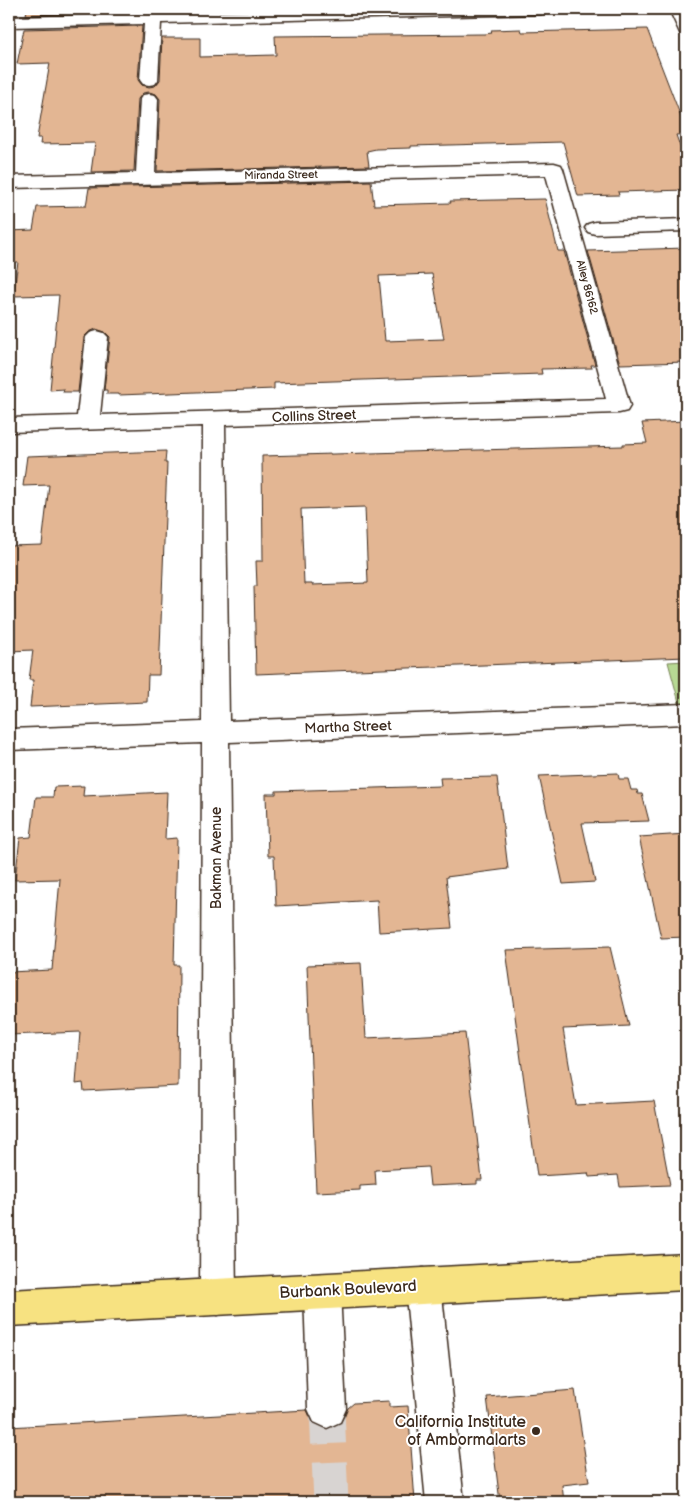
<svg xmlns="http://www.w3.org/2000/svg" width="695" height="1511" font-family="'Balsamiq Sans',sans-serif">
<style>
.green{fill:#b7d993;stroke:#798258}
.building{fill:#e3b693;stroke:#3b2a1e;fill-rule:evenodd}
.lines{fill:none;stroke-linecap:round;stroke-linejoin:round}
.minor-tunnel{stroke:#d8d4d2;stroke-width:35;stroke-dasharray:35 18;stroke-linecap:butt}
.minor-casing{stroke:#3b2a1e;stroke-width:3}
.major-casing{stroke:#3b2a1e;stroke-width:3}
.minor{fill:#fff;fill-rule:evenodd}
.major{fill:#f7e281;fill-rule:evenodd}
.poi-dot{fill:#3b2a1e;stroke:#fff;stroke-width:2}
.labels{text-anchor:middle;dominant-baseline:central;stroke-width:4;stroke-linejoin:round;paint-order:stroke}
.far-street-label{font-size:11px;fill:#3b2a1e;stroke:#fff}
.street-label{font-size:14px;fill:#3b2a1e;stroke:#fff}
.near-street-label{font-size:16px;fill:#3b2a1e;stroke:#fff}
.near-poi-label{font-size:16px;fill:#3b2a1e;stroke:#fff;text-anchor:end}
</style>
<rect width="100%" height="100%" fill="#fff"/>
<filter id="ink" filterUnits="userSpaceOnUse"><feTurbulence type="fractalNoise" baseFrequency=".02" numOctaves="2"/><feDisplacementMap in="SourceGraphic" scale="10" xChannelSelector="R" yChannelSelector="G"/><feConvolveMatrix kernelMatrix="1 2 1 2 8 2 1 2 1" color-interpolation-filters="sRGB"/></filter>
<g filter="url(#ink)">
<!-- green -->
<path class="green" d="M686 661V728L668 662Z"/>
<!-- building -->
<path class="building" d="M27 9H145V12L26 15Z
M142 26 138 80 142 85 149 87 155 86 160 80 162 38H200V57L276 55 275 36 485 34 492 33 491 30 521 29 522 32 647 29 686 130V134L676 135 686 163V190L618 192 619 195 578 196 563 142 411 146V148L376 149 367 151 369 166 157 171 160 99 156 94 149 92 143 93 138 99 134 171 91 172 95 143 40 144 41 138H37L50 63 17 64 24 29Z
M371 181 374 205 451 203 450 201 545 199 558 251H564L595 365H591L592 368 541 369 542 374 274 383V389L119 395V394H107V390H104L110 337 105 332 96 329 89 332 84 337 78 392H63L64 389 50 390 59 295 13 296 18 262H9V231L33 230 37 207 86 206 89 188ZM432 274 444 339 385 341 379 276Z
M686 248V362L620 364 588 251Z
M686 421V657L256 674 254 586H257L256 561H263L262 456 623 446V444L647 443 642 423ZM365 507 368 583 312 585V584H304L301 509Z
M166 451 165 463H167L159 675H148L147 702 30 707 33 680H29L33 650 9 651V546L42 545 49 485 23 486 27 456Z
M618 773 619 779H628L631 790H637L638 794H642L649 821 582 823 595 882 563 884 539 776Z
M497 777 508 869 446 877 452 928 379 932 377 900 276 906 274 856H268L266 794H276V791L441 786 440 778Z
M84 786 83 796 167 792 165 839 177 838 174 965H179L178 1086 84 1091 83 1083 76 1084 80 1032 9 1035V972L52 970 60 879 15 880 20 838 31 837 36 797H53L54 787Z
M686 834V937L661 938 639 837Z
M610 947 629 1026 563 1029 576 1105 654 1101 670 1185 620 1187 618 1175 589 1177 588 1173 537 1176 506 950Z
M361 963 366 1038 465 1033 482 1180H477V1184L430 1186 428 1167 375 1170 376 1185 360 1186V1190L316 1192 307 965Z
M575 1390 589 1482 562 1485 564 1502H500L487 1397Z
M389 1401V1407L408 1406 415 1502H9V1427L307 1410 313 1424 328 1430 342 1423 348 1408 354 1403Z"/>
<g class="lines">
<!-- minor-tunnel -->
<path class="minor-tunnel" d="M327 1409 331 1502"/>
<!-- minor casing -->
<g class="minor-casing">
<path id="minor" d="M351 9H549L547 12 541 14 161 23 158 80 155 84 149 85 143 84 140 80 144 24 9 27V17Z
M669 9H685L686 34 680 33Z
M149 94 155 95 158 99 155 173 554 163 561 165 563 169 630 406 627 411 619 413 225 425 229 721 686 704V724L229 742 236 1297 231 1310 218 1315 205 1310 200 1297 202 743 9 750V729L202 722 203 426 9 432V418L77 416 86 337 90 333 97 331 104 333 108 337 100 415 606 399 546 175 9 188V176L136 173 140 99 143 95Z
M686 219V231L595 234 588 232 585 228 588 224 595 222Z
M423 1268 436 1273 441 1286 464 1502H426L405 1286 410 1273Z
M322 1274 335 1279 340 1292 346 1409 340 1422 327 1428 314 1422 308 1409 304 1292 309 1279Z"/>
</g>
<!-- major casing -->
<g class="major-casing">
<path id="major" d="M686 1254V1290L9 1326V1290Z"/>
</g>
<!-- minor -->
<use href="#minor" class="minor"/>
<!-- major -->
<use href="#major" class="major"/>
</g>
</g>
<!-- markers -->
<circle class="poi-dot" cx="536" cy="1431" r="5"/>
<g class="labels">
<!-- far-street labels -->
<g class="far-street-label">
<text transform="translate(281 175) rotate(-1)">Miranda Street</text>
<text transform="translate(587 287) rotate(75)">Alley 86162</text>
</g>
<!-- street labels -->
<g class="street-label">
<text transform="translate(314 416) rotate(-2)">Collins Street</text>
<text transform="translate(348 727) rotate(-2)">Martha Street</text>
<text transform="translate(216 858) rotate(-90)">Bakman Avenue</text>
</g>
<!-- near-street labels -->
<g class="near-street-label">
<text transform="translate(348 1290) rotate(-3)">Burbank Boulevard</text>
</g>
<!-- near-poi labels -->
<g class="near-poi-label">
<text x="526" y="1422">California Institute<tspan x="526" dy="18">of Ambormalarts</tspan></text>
</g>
</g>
<!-- margin -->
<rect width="695" height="1511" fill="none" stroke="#fff" stroke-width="30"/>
<rect x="15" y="15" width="665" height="1481" fill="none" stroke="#3b2a1e" stroke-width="2" filter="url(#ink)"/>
</svg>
